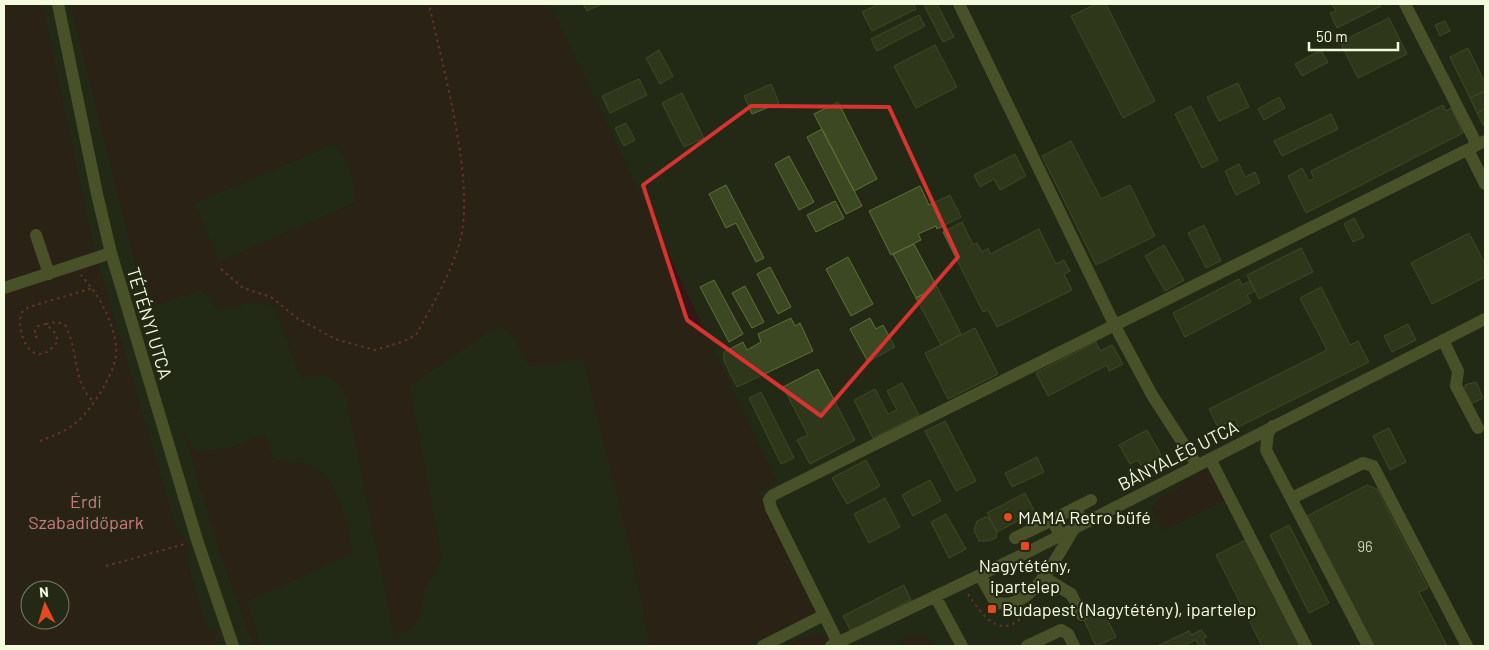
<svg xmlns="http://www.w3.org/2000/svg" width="1489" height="650" font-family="Barlow,sans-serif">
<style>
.green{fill:#321917;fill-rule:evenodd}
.building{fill:#3c4822;stroke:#5f7136}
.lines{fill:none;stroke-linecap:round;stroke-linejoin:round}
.path{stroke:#b0443f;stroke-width:2;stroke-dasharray:2.5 4;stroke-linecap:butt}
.minor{stroke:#798244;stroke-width:12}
.marked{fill:none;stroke:#d83331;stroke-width:4;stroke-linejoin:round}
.poi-dot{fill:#e64920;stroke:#232914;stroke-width:2}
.labels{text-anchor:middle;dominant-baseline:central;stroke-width:4.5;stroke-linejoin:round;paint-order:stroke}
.number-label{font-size:15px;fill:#c7ceb0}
.street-label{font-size:18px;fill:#f5fbdf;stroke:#232914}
.park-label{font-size:18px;fill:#d57280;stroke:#232914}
.poi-label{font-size:18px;fill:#f5fbdf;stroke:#232914;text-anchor:start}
</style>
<rect width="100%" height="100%" fill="#232914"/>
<!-- green -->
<path class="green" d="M4 4H42L94 248 178 534 187 541V560L207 629 217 631V646H4ZM30 590H60V620H30Z
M70 4H550L777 483 758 493 817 612 746 646H650L641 595 583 358 530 367 513 336 503 328H495L409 386 442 558 424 591 420 614 412 629 394 634 346 395C337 376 320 370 301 379L277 314C265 293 237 308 216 309L210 298 201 290 155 305 148 312 149 318ZM334 144 350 165 356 202 219 262 195 203Z
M183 430 195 451 230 448 264 434 273 458C287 465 305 459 318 469 338 485 350 530 352 554L247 601 260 646H254L222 559Z
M1205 469 1212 476 1225 500 1163 531 1152 509 1164 493 1173 494 1194 474Z
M816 634H824L828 638 827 646H781Z
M925 634 934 646H898L897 644 910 635Z"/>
<!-- building -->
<path class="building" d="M583 4H602L587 11Z
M879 4H913L916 9 872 31 862 12Z
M927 4H937L954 37 943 42 924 5Z
M1096 4H1106L1155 101 1123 118 1071 16Z
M1332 4H1380L1381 6 1337 28 1330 13 1336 11Z
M919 15 925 26 877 51 871 39Z
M1389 18 1407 54 1358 78 1340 42Z
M1445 21 1450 31 1440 36 1435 25Z
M935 45 957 87 916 108 894 66Z
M1468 48 1485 83V91L1470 98 1450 57Z
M659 50 673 76 660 84 646 58Z
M1321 50 1328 62 1302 76 1295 64Z
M639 79 647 95 610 113 602 96Z
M1238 83 1249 107 1219 121 1207 97Z
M771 84 779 103 752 114 744 96Z
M1485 91V109L1477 113 1470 98Z
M682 93 704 138 684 147 662 103Z
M1279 97 1285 108 1264 120 1258 109Z
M838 102 877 179 854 191 814 114Z
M1443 105 1446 111 1451 108 1463 133 1306 213 1288 176 1302 168 1309 181 1314 179 1311 171Z
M1191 106 1218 160 1202 168 1175 114Z
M1485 109V124L1483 125 1477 113Z
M1331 114 1338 129 1282 156 1274 141Z
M626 123 635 140 624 146 615 128Z
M822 129 862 206 846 214 807 137Z
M1071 141 1101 199 1130 185 1155 236 1096 265 1042 156Z
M1015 154 1026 176 1000 190 994 179 980 187 974 175Z
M789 156 814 202 799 210 775 164Z
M1239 164 1245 177 1255 172 1260 183 1236 195 1225 171Z
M726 185 764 258 756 262 736 223 726 228 709 194Z
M920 186 929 205 950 195 961 217 937 229 936 226 918 234 921 240 891 255 869 211Z
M835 201 844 218 816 232 807 215Z
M1354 218 1364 237 1353 242 1344 224Z
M962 222 973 245 977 243 982 252 988 248 990 254 1039 229 1056 264 1064 260 1070 271 1064 274 1072 290 997 327 988 310 983 312 943 232Z
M1204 225 1221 261 1206 268 1188 233Z
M1469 233 1485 264V277L1432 304 1411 263Z
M914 244 937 287 916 298 893 254Z
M1164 245 1184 280 1165 291 1145 256Z
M1301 248 1313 272 1259 299 1247 275Z
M848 257 873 304 851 316 826 269Z
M770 267 791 307 778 314 757 274Z
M1239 279 1242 285 1250 281 1255 291 1247 295 1251 302 1185 337 1173 313Z
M714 280 743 334 729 342 700 287Z
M745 286 764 322 752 328 732 293Z
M937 287 961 334 941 345 916 298Z
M1321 287 1350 345 1358 341 1369 362 1238 427 1235 419 1218 427 1209 409 1327 350 1300 298Z
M791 318 795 326 800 323 813 351 737 387 724 361V352L743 342 747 350 761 342 758 334Z
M870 318 876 329 883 325 895 347 868 362 850 329Z
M1408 324 1416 340 1392 352 1384 336Z
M975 328 998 374 948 399 925 353Z
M1096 342 1100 351 1112 345 1123 364 1109 371 1107 365 1048 396 1036 373Z
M818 369 855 440 810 464 797 440 808 435 783 387Z
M1476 382 1483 398 1469 405 1461 389 1466 387 1465 385Z
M902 383 919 415 873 438 854 400 875 389 888 414 897 410 887 391Z
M761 392 794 458 781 464 749 398Z
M945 421 976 481 956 491 925 431Z
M1389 428 1406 462 1390 470 1373 436Z
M1147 430 1161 455 1141 466 1138 460 1130 464 1119 445Z
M1037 457 1044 472 1012 487 1005 473Z
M866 460 880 486 847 504 832 478Z
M930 480 941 501 913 516 902 495Z
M1367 485 1377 489 1428 588 1419 592 1447 646H1370L1307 516Z
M1025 493 1035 512 997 532 987 513Z
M885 498 900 527 869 543 854 514Z
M946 514 966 549 949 558 931 522Z
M986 517 990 519 997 532 996 538 988 541H979L974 530 977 521Z
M1289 525 1329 603 1309 613 1270 535Z
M1246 540 1300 646H1262L1216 555Z
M904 585 911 600 851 631 843 616Z
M1103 611 1116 637 1096 646 1084 620Z
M1201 630 1207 637 1203 639 1206 646H1199L1196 640 1183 646H1157L1189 631 1191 635Z"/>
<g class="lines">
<!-- path -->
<path class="path" d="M221 269 243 288 271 297 297 318 335 339 375 350 402 342 416 335C431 307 452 272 460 241 476 183 442 65 429 4
M46 324 57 322 65 325C78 347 73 384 93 401
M37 338 34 333 38 326 46 324 56 334 58 341C36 372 16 341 21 313L29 307 93 288
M40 441C53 436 67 431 78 421 93 407 119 369 116 347 113 320 99 295 81 275
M106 566 185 544
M968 594C983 617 1003 644 1028 610"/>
<!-- minor -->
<path class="minor" d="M58 4 97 194 111 253 197 540 233 646
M959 4 1115 326 1152 395 1197 465
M1405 4 1477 145
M1468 150 1485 184
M36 235 49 274
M4 288 111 253
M1443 340 1458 371 1456 386 1478 428
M1273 426 1268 433 1266 450 1368 646
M1210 459 1306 646
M1292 498 1363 463 1373 466 1467 646
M1075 508 1091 500
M1060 535 1052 520 1075 508 1084 523
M1015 538 1052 520
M980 575 995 602C1031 615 1058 553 1074 529
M1043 577 1071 594 1082 615
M935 596 962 646
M838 643 771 508 769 500 773 495 1485 141
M763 646 824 615
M831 646 1022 555 1485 319
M1027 646 1061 630 1068 634 1074 646"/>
</g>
<!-- marked area -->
<path d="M0 0H1489V650H0ZM751 106 889 107 958 257 821 416 687 320 643 185Z" fill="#232914" fill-opacity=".55" fill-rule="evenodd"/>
<path class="marked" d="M751 106 889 107 958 257 821 416 687 320 643 185Z"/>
<!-- markers -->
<g class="poi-dot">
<circle cx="1008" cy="517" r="5"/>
<rect x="1020" y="541" width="10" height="10" rx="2.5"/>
<rect x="987" y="604" width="10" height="10" rx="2.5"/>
</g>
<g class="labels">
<!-- number labels -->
<g class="number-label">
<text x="1365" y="546">96</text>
</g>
<!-- street labels -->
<g class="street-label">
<text transform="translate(150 323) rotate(73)">TÉTÉNYI UTCA</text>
<text transform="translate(1178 455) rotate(-27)">BÁNYALÉG UTCA</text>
</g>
<!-- park labels -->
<g class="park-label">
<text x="86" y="501">Érdi<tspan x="86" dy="21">Szabadidőpark</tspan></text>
</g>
<!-- poi labels -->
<g class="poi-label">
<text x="1018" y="517">MAMA Retro büfé</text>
<text x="1025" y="565" text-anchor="middle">Nagytétény,<tspan x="1025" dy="21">ipartelep</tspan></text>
<text x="1002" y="609">Budapest (Nagytétény), ipartelep</text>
</g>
</g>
<!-- border -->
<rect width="1489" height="650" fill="none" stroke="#f5fbdf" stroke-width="10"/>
<!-- north arrow -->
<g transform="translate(45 605) rotate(355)"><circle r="24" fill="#232914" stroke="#777d65"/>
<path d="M0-4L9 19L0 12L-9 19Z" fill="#e64920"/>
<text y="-8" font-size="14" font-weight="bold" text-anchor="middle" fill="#f5fbdf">N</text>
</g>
<!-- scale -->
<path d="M1309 42v8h89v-8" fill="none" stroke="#f5fbdf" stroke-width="2.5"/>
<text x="1316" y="42" font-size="15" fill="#f5fbdf" stroke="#232914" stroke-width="4" paint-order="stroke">50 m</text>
</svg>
